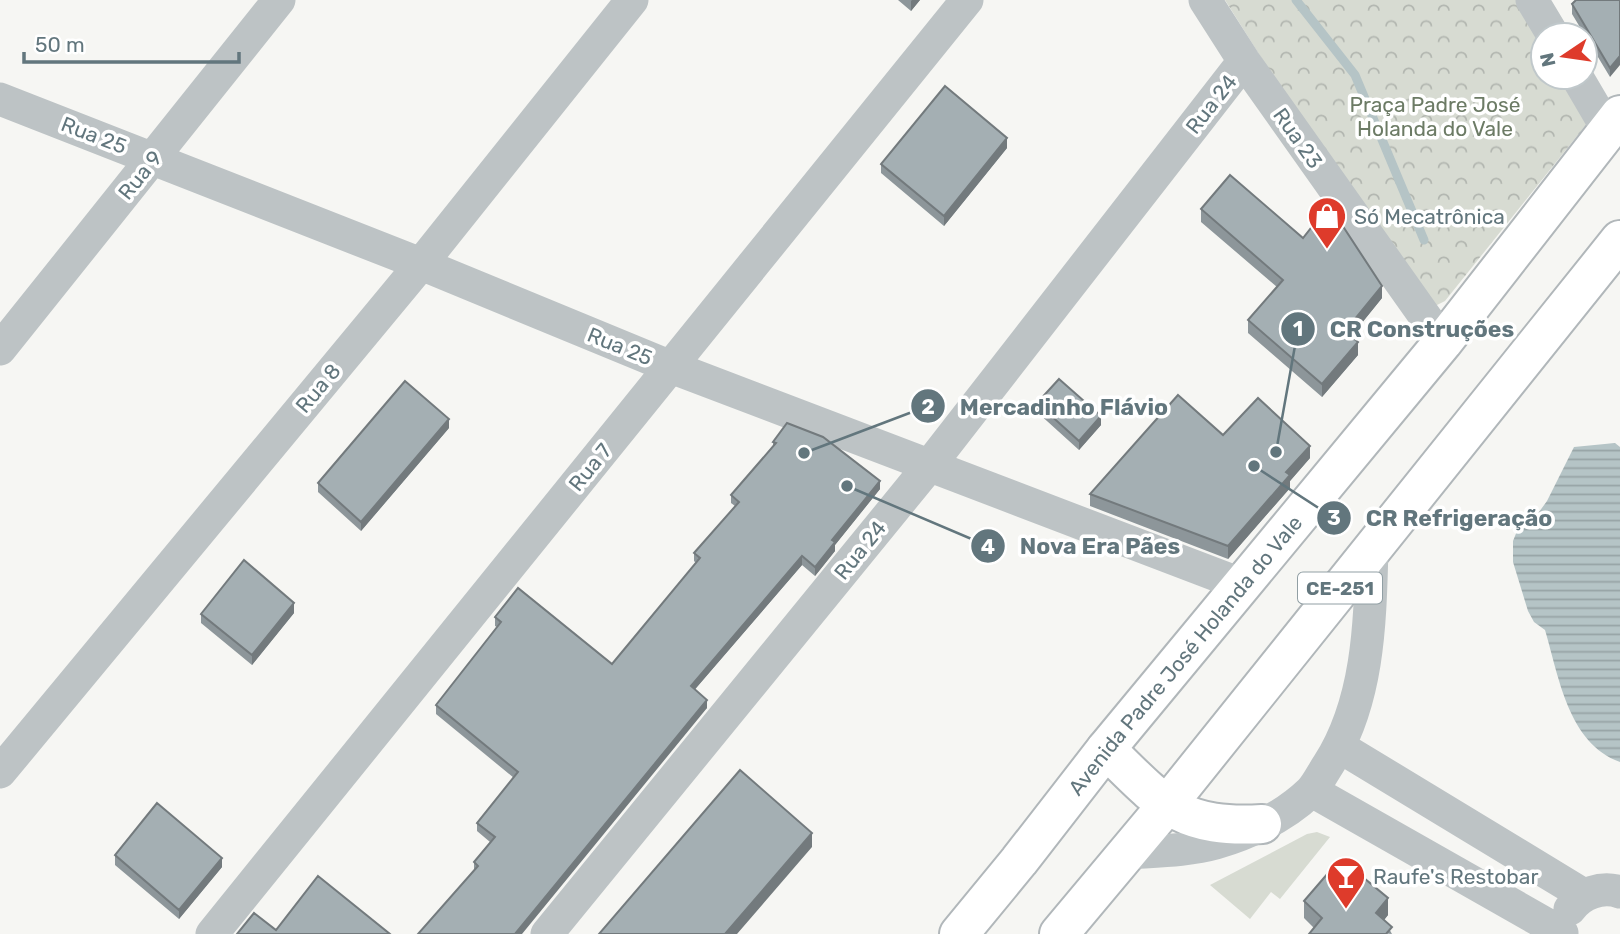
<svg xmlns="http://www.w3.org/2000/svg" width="1620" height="934" font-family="Rubik,sans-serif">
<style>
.green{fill:#d7dbd2}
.park{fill:url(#park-crowns)}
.water{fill:url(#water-rules)}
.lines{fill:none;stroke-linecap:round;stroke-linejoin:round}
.stream{stroke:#b5c4c6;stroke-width:9}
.primary-casing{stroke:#b1b7ba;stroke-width:42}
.minor{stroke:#bdc3c5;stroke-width:33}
.primary{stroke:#fff;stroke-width:38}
.wall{fill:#8d969a}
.shaded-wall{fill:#737a7d}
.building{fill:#a4afb3;stroke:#737a7d;stroke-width:2}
.labels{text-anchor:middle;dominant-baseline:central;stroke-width:7;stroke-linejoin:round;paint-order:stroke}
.shield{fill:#fff;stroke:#919fa4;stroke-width:2}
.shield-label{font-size:19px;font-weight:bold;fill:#62767d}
.street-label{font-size:21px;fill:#62767d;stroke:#fff}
.park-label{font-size:21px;fill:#6c7b65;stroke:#fff}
.poi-label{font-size:21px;fill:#62767d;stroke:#fff;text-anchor:start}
.leader{fill:none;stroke:#62767d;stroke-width:2.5}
.callout-dot{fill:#62767d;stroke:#fff;stroke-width:2.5}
.mark-label{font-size:21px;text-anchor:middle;font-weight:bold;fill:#fff}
.callout-label{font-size:23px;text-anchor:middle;font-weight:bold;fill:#62767d;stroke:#fff;stroke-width:7;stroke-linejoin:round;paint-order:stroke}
</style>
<defs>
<pattern id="park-crowns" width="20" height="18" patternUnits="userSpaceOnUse" patternTransform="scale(1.75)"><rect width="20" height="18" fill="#d7dbd2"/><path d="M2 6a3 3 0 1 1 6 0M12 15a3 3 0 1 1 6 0" fill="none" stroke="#b2b6b0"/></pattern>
<pattern id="water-rules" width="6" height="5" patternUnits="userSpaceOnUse" patternTransform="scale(1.75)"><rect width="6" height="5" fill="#b5c4c6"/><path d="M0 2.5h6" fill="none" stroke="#97a4a6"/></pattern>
</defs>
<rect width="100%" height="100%" fill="#f6f6f3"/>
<!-- green -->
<path class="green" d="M1317 832 1330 837 1280 899 1271 892 1250 919 1210 885 1307 834Z"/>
<!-- park -->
<path class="park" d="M1225 0H1517L1543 44V77H1563L1589 121 1445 301 1437 305H1426L1407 289Z"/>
<!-- water -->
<path class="water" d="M1615 443 1620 447V762C1568 743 1559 677 1545 630L1534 622 1528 611 1513 562V541L1519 526 1531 523 1547 501 1574 447Z"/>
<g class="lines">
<!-- stream -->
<path class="stream" d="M1296 0 1355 75 1424 240"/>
<!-- primary casing -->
<g class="primary-casing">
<g id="primary">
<path d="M1106 749C1161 803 1180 829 1262 824"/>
<path id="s1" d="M959 934 1019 861 1106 749 1443 342 1620 115"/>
<path d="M1059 934 1167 805 1620 240"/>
</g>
</g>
<!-- minor -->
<path class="minor" d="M1205 0 1244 61 1443 342
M1532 0 1553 35
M1577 77 1608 130
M0 99 421 264 671 367 1243 585
M0 349 279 0
M1340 747 1584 895
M0 772 421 264 632 0
M1312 791 1562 933
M1126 853C1155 851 1188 851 1216 843 1249 833 1285 816 1310 792 1317 785 1322 774 1328 765 1369 701 1370 622 1372 548
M1570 909C1581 893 1602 886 1620 892
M212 934 967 0
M547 934 929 466 1244 61"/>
<!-- primary -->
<use href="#primary" class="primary"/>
</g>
<!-- wall -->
<path class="wall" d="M898 0H920L911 11Z
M1620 0 1610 77 1572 14V4Z
M1007 148 944 226 881 173V164Z
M1201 209 1303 238 1382 298 1351 336 1358 355 1322 397 1248 333V320L1277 287 1201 222Z
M1037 403 1101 425 1079 450 1037 412Z
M449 428 361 531 318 492V483Z
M1223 435 1310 458 1290 481V488L1228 559 1090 506V494Z
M773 442 880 489 835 545V551L815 576 802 565 695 689 707 708 474 870V862L490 842 477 831V823L514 778 436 714V705L497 627 495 626V617L612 664 696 563 694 561V553L735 506 731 503V495L773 446Z
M294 613 252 665 201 623V614Z
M115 855 222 867 179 919 115 865Z
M1347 888 1388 915 1384 920 1392 934 1314 928 1304 918V901Z"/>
<!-- shaded-wall -->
<path class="shaded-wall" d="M912 0H920L911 11V1Z
M1620 56V65L1610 77V68Z
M1007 138V148L944 226V216Z
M1382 286V298L1345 344V331Z
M1358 342V355L1322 397V384Z
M1101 416V425L1079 450V441Z
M449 419V428L361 531V522Z
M1310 446V458L1290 481V488L1228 559V546L1286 472Z
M880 481V489L835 545V551L815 576V567L832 540Z
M802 556V565L691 694V686Z
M294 603V613L252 665V655Z
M707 700V708L522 934H515Z
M812 833V847L737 934H725Z
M222 858V867L179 919V910Z
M1388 898V915L1376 930V913Z"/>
<!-- building -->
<path class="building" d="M1576 0H1620V56L1610 68 1572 4Z
M945 86 1007 138 944 216 881 164Z
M1230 175 1303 238 1329 205 1382 286 1345 331 1358 342 1322 384 1248 320 1283 280 1201 209Z
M1059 379 1101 416 1079 441 1037 403Z
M405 381 449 419 361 522 318 483Z
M1178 395 1223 435 1258 398 1310 446 1286 472 1290 475 1228 546 1090 494Z
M787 423 823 437 880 481 832 540 835 542 815 567 802 556 691 686 707 700 515 934H418L478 866 474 862 495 837 477 823 518 772 436 705 501 622 495 617 518 588 612 664 700 558 694 553 739 502 731 495 776 443 773 442Z
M244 560 294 603 252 655 201 614Z
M740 770 812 833 725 934H599Z
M157 803 222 858 179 910 115 855Z
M1329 872 1347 888 1359 874 1388 898 1376 913 1392 927 1386 934H1309L1322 918 1304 901Z
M318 876 390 934H237L254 913 276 930Z"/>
<!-- icons -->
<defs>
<g id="shop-pin" transform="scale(2.0125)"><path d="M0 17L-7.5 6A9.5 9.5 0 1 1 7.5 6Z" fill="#de3b2b" stroke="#fff"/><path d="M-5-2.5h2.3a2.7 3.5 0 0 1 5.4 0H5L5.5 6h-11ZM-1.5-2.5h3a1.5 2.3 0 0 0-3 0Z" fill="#fff"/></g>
<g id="bar-pin" transform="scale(2.0125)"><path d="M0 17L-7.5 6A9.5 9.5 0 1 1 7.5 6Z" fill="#de3b2b" stroke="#fff"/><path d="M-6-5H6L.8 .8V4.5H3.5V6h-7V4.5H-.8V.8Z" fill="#fff"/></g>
</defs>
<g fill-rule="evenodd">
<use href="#shop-pin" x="1327" y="216"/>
<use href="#bar-pin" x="1346" y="876"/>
</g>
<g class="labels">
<!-- shield labels -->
<rect class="shield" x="1298" y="572.5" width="84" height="31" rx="5"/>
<g class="shield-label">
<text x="1340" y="588">CE-251</text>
</g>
<!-- street labels -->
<g class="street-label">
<text transform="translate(1211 104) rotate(-52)">Rua 24</text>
<text transform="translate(94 135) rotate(21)">Rua 25</text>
<text transform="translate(1298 138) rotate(55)">Rua 23</text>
<text transform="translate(140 175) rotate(-51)">Rua 9</text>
<text transform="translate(620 346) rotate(22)">Rua 25</text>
<text transform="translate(318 388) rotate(-50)">Rua 8</text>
<text transform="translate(590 467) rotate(-51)">Rua 7</text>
<text transform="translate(860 550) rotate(-51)">Rua 24</text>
<text stroke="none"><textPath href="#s1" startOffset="359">Avenida Padre José Holanda do Vale</textPath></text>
</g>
<!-- park labels -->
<g class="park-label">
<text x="1435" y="104">Praça Padre José<tspan x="1435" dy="24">Holanda do Vale</tspan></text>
</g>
<!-- poi labels -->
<g class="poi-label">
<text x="1354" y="216">Só Mecatrônica</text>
<text x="1373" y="876">Raufe's Restobar</text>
</g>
</g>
<!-- callouts -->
<path class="leader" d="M1276 452L1298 329M804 453L928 406M1254 466L1334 518M847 486L988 546"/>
<g class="callout-dot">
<circle cx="1276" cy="452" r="7"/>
<circle cx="804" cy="453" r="7"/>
<circle cx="1254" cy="466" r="7"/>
<circle cx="847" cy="486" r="7"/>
<circle cx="1298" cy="329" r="18"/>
<circle cx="928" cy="406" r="18"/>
<circle cx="1334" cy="518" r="18"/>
<circle cx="988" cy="546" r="18"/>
</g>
<g class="mark-label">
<text x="1298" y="336">1</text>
<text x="928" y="414">2</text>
<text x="1334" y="525">3</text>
<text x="988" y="554">4</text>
</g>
<g class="callout-label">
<text x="1422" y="337">CR Construções</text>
<text x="1064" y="415">Mercadinho Flávio</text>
<text x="1459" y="526">CR Refrigeração</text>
<text x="1100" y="554">Nova Era Pães</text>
</g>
<!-- north arrow -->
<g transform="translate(1564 56) rotate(257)"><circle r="33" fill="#ffffff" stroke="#c0c8cb" stroke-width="2"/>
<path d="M0-5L12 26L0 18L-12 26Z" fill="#de3b2b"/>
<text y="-10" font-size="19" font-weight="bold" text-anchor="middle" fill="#62767d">N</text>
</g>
<!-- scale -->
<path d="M24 52v10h215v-10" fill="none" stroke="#62767d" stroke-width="3.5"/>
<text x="35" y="52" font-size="21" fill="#62767d" stroke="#ffffff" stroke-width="5" paint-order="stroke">50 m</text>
</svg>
